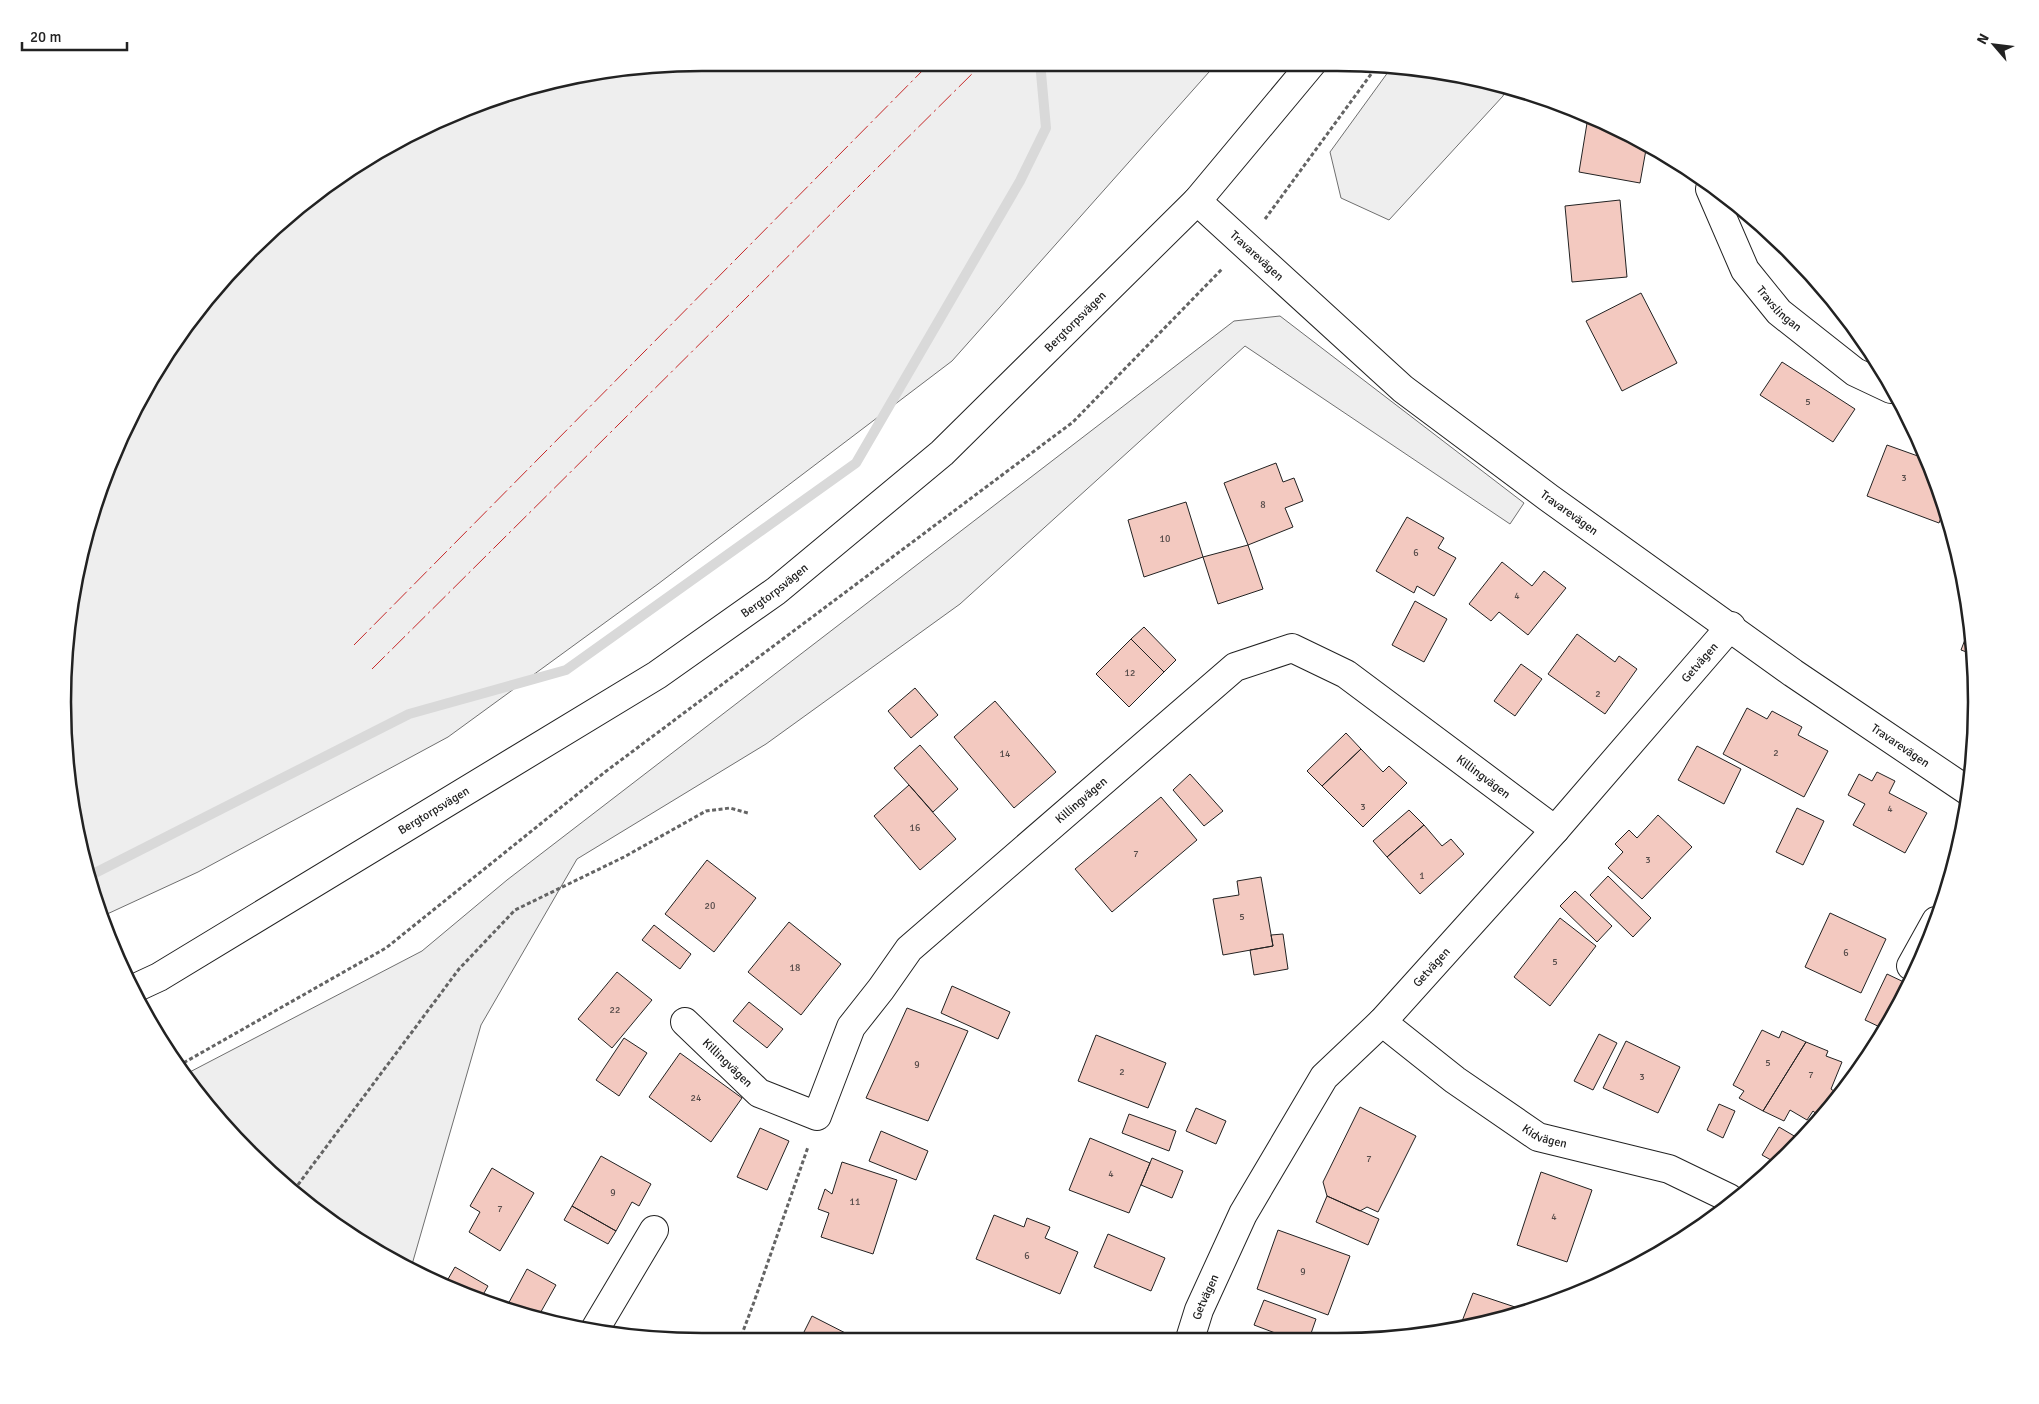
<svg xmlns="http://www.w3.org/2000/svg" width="2039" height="1404" font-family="Signika,sans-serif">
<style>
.green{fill:#eee;stroke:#6f6f6f}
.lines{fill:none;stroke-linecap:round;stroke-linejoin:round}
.stream{stroke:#d9d9d9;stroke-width:10}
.building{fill:#f3c9c0;stroke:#222}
.street-casing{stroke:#222;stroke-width:30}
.secondary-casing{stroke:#222;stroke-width:30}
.path{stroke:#646464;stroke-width:3;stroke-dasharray:4 2.5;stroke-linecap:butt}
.street{stroke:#fff;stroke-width:28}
.secondary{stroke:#fff;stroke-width:28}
.power{stroke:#c62828;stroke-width:1;stroke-dasharray:18 4 2.5 4;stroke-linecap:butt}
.labels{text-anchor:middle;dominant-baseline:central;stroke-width:4;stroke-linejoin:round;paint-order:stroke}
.number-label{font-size:10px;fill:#564c4a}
.street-label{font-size:12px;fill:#222;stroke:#fff}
.rim{fill:none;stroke:#222;stroke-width:2.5}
</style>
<rect width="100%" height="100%" fill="#fff"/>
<!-- green -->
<path class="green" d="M702 63H1217L952 361 658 584 448 737 198 872 105 915 75 826 64 744 68 619 111 457 170 347 221 281 347 170 419 128 536 84Z
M1391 68 1461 75 1507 87 1503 96 1389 220 1341 198 1330 152Z
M1280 316 1524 503 1510 524 1245 346 960 604 766 744 577 859 481 1025 411 1268 346 1234 250 1154 184 1075 422 951 507 880 1234 321Z"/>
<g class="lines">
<!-- stream -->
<path class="stream" d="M91 875 409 714 566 670 856 463 1020 181 1046 128 1040 62"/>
</g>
<!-- building -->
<path class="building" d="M1588 117 1647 144 1640 183 1579 172Z
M1620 200 1627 277 1572 282 1565 206Z
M1641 293 1677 363 1622 391 1586 321Z
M1782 362 1855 409 1833 442 1760 395Z
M1887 445 1929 460 1944 510 1939 523 1867 496Z
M1276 463 1283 482 1294 478 1303 501 1285 508 1293 527 1248 545 1224 483Z
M1186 502 1203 557 1144 577 1128 520Z
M1407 517 1444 538 1438 548 1456 558 1434 596 1417 586 1414 593 1376 571Z
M1248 545 1263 589 1218 604 1203 557Z
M1502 562 1532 586 1544 571 1566 588 1528 635 1499 612 1491 621 1469 604Z
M1415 601 1447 619 1424 662 1392 645Z
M1144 627 1176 660 1164 672 1131 639Z
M1969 629 1972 654 1961 650Z
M1577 634 1615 662 1619 656 1637 669 1605 714 1548 674Z
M1131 639 1164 672 1129 707 1096 674Z
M1521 664 1542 679 1515 716 1494 701Z
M915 688 938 715 911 738 888 711Z
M995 701 1056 772 1014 808 954 737Z
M1747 708 1767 719 1772 711 1802 727 1798 735 1828 751 1804 797 1723 754Z
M1346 733 1361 749 1322 786 1307 771Z
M920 745 958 789 933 812 894 768Z
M1697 746 1741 769 1724 804 1678 780Z
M1361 749 1383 772 1389 766 1407 783 1363 827 1322 786Z
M1877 772 1895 781 1889 793 1927 813 1905 853 1853 825 1865 804 1848 795 1859 774 1872 781Z
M1190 774 1223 811 1204 826 1173 790Z
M909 785 956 839 920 870 874 816Z
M1161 797 1197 840 1112 912 1075 869Z
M1797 808 1824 821 1803 865 1776 852Z
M1409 810 1424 825 1387 857 1373 841Z
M1658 815 1692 847 1642 899 1608 868 1623 852 1615 844 1629 830 1637 838Z
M1424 825 1442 846 1451 839 1464 854 1420 894 1387 857Z
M707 860 756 898 714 952 665 914Z
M1608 876 1651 918 1633 937 1590 895Z
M1261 877 1273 946 1223 955 1213 899 1239 895 1237 881Z
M1575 891 1612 926 1597 942 1560 906Z
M1830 913 1886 939 1861 993 1805 967Z
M1560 918 1596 946 1550 1006 1514 977Z
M789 922 841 964 801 1015 748 972Z
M654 925 691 954 680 969 642 940Z
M1283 934 1288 969 1254 975 1250 950 1273 946 1271 935Z
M617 972 652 1000 612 1048 578 1019Z
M1887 974 1908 984 1884 1029 1865 1020Z
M952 986 1010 1012 998 1039 941 1013Z
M749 1002 783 1029 767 1048 733 1021Z
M907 1008 968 1031 928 1121 866 1098Z
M1762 1030 1779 1038 1782 1031 1806 1042 1763 1111 1739 1098 1744 1091 1733 1085Z
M1599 1034 1617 1043 1593 1090 1574 1081Z
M1096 1035 1166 1063 1148 1108 1078 1081Z
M624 1038 647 1053 619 1096 596 1080Z
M1626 1041 1680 1067 1658 1113 1603 1088Z
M1806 1042 1828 1051 1826 1056 1842 1062 1831 1089 1838 1094 1820 1117 1813 1111 1807 1120 1790 1110 1784 1121 1763 1111Z
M680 1053 742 1098 711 1142 649 1097Z
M1719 1104 1735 1111 1723 1138 1707 1130Z
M1360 1107 1416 1136 1378 1212 1367 1207 1360 1211 1327 1196 1323 1182Z
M1196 1108 1226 1121 1216 1144 1186 1131Z
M1129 1114 1176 1131 1169 1151 1122 1133Z
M1779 1127 1801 1140 1789 1154 1778 1164 1762 1155Z
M760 1128 789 1141 767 1190 737 1177Z
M881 1131 928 1151 916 1180 869 1161Z
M1090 1138 1150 1163 1129 1213 1069 1190Z
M601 1156 651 1184 639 1206 632 1202 616 1231 572 1206Z
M1152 1158 1183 1171 1172 1198 1141 1185Z
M842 1162 897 1180 873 1254 821 1237 829 1213 818 1209 825 1189 832 1194Z
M492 1168 534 1193 500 1251 469 1232 480 1212 470 1206Z
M1541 1172 1592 1190 1567 1262 1517 1245Z
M1327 1196 1379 1219 1368 1245 1316 1222Z
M572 1206 616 1231 608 1244 564 1220Z
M994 1215 1024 1227 1027 1218 1050 1227 1045 1238 1078 1252 1060 1294 976 1259Z
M1278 1230 1350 1256 1328 1315 1257 1289Z
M1108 1234 1165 1258 1151 1291 1094 1267Z
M455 1267 488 1286 480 1300 457 1293 444 1286Z
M527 1269 556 1285 538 1317 516 1311 507 1306Z
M1473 1293 1521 1309 1459 1329Z
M1264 1300 1316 1319 1308 1342H1299L1254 1325Z
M812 1316 863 1342H799Z"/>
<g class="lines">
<!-- street casing -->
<g class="street-casing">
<g id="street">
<path id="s1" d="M1710 189 1745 270 1779 312 1855 372 1891 389"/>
<path id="s2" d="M1197 201 1403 389 1549 498 1793 673 1968 791"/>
<path d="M1911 966 1936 921"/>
<path id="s3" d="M685 1022 759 1093 817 1116 851 1027 881 989 909 949 1235 667 1292 648 1346 674 1555 830"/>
<path id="s4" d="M1382 1022 1455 1080 1538 1137 1669 1169 1729 1198 1732 1201"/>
<path d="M594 1331 654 1230"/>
<path id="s5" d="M1189 1342 1199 1310 1243 1214 1324 1077 1382 1022 1555 830 1731 626"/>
</g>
</g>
<!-- secondary casing -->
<g class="secondary-casing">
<g id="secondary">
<path id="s6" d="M131 990 159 977 657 675 776 591 942 453 1197 201 1313 62"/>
</g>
</g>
<!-- path -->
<path class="path" d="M1265 219 1377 66
M178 1066 386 948 605 772 1073 422 1223 268
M294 1190 459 969 515 910 624 857 706 811 730 808 748 813
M739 1342 754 1302 808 1147"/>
<!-- street -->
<use href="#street" class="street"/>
<!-- secondary -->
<use href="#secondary" class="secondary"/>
<!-- power -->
<path class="power" d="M354 645 931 62
M372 669 984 62"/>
</g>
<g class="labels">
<!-- number labels -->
<g class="number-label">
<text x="1808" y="402">5</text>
<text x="1904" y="478">3</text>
<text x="1263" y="505">8</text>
<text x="1165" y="539">10</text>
<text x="1416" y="553">6</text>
<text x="1517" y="596">4</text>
<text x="1130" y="673">12</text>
<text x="1598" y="694">2</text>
<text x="1776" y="753">2</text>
<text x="1005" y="754">14</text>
<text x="1363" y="807">3</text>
<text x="1890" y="809">4</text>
<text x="915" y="828">16</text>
<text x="1136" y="854">7</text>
<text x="1648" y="860">3</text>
<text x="1422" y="876">1</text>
<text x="710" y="906">20</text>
<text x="1242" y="917">5</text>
<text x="1846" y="953">6</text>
<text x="1555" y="962">5</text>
<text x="795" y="968">18</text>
<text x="615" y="1010">22</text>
<text x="1768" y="1063">5</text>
<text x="917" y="1065">9</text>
<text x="1122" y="1072">2</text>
<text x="1811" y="1075">7</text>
<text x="1642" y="1077">3</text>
<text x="696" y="1098">24</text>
<text x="1369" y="1159">7</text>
<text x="1111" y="1174">4</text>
<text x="613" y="1193">9</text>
<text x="855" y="1202">11</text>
<text x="500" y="1209">7</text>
<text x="1554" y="1217">4</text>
<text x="1027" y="1256">6</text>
<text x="1303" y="1272">9</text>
</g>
<!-- street labels -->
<g class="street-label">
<text stroke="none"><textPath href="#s2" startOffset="81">Travarevägen</textPath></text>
<text stroke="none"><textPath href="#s1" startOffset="140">Travslingan</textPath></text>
<text stroke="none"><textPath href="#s6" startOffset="1162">Bergtorpsvägen</textPath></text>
<text stroke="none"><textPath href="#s2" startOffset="486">Travarevägen</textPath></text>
<text stroke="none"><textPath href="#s6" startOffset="758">Bergtorpsvägen</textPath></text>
<text stroke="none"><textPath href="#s5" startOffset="858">Getvägen</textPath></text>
<text stroke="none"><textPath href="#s2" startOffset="891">Travarevägen</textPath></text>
<text stroke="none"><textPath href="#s3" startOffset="1080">Killingvägen</textPath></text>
<text stroke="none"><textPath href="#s3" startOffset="585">Killingvägen</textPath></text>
<text stroke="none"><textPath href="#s6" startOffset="352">Bergtorpsvägen</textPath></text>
<text stroke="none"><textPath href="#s5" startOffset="452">Getvägen</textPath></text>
<text stroke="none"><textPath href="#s3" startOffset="59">Killingvägen</textPath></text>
<text stroke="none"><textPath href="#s4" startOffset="200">Kidvägen</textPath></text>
<text stroke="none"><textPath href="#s5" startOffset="48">Getvägen</textPath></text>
</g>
</g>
<!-- crop -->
<path d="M0 0H2039V1404H0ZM702 71H1337A631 631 0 0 1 1968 702V702A631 631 0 0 1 1337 1333H702A631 631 0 0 1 71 702V702A631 631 0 0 1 702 71Z" fill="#fff" fill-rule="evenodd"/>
<path class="rim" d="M702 71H1337A631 631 0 0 1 1968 702V702A631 631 0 0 1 1337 1333H702A631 631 0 0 1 71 702V702A631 631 0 0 1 702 71Z"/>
<!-- north arrow -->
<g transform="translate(1994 45) rotate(298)" stroke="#ffffff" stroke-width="4" paint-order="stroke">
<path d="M0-4L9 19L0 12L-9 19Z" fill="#222222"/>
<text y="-8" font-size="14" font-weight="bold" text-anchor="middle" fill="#222222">N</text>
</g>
<!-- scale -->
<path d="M22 42v8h105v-8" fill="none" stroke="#222222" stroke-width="2.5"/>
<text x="30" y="42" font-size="15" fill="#222222" stroke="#ffffff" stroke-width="4" paint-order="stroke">20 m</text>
</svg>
